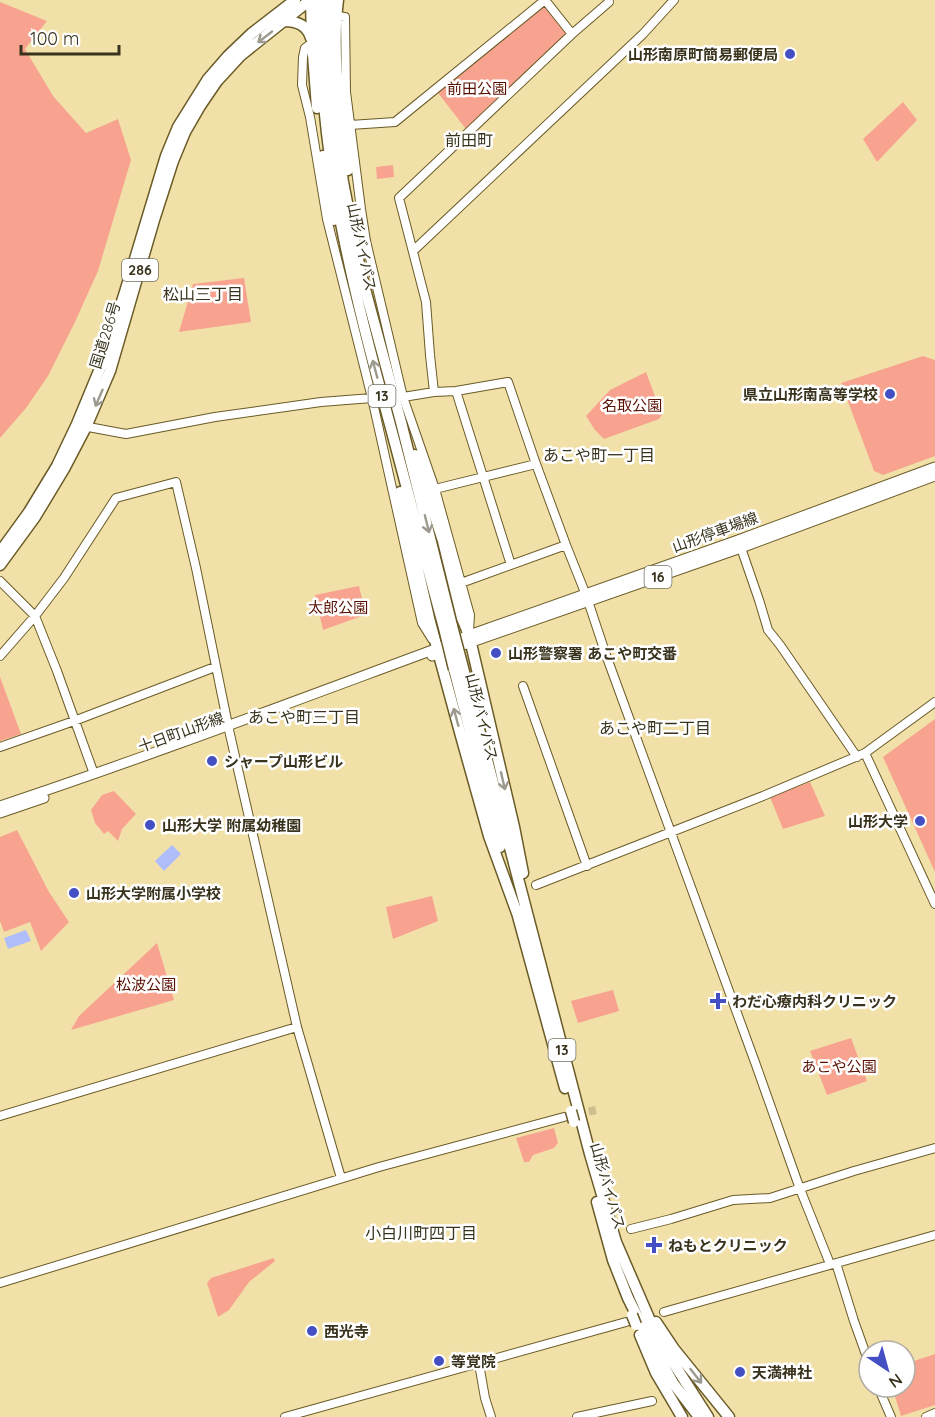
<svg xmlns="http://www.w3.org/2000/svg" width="935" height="1417" font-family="Quicksand,'Noto Sans JP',sans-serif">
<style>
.green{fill:#f8a38f}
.water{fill:#afbefb}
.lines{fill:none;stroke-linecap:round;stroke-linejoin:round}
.minor-tunnel{stroke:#ccbe8d;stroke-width:8;stroke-dasharray:8 4;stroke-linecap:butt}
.minor-casing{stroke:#6a5b27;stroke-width:10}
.major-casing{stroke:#6a5b27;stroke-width:11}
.highway-casing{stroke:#6a5b27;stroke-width:13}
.minor{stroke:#fff;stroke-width:8}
.major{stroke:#fff;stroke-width:9}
.highway{stroke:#fff;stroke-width:10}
.highway-bridge-casing{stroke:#6a5b27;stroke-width:13;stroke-linecap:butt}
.highway-bridge{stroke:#fff;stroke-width:10}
.oneway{stroke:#9c998e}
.poi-dot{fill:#444fc4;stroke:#fff;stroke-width:2}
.labels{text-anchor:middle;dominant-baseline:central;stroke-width:5;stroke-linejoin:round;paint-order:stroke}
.shield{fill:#fff;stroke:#747061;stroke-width:1.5}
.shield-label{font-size:14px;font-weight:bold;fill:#39331d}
.poi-label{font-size:15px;font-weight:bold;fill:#39331d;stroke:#fff;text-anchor:start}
.park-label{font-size:15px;fill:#581002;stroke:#fff}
.street-label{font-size:15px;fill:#39331d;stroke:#fff}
.neighbourhood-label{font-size:16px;fill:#39331d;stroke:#fff}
</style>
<rect width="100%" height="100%" fill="#f1e1a9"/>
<!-- green -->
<path class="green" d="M545 0 572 34 469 133 435 89Z
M0 2 47 21 25 49 53 96 86 133 118 119 131 160 98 271 75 322 48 376 26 408 0 438Z
M903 102 917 120 877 162 863 139Z
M393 165 394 177 377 179 376 167Z
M244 278 251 322 179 332 193 284Z
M923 356 935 360V456L883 475 874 471 841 383Z
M646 372 662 415 659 419 604 439 595 430 586 416 610 390Z
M359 586 365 611 362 616 323 630 315 595Z
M0 677 21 734 0 741Z
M935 719V872L883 757Z
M810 782 825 816 783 829 770 797Z
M114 791 136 814 122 829 118 841 108 831 104 834 95 823 91 810 102 795Z
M17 830 49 892 69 922 41 951 30 922 4 932 0 921V837Z
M432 896 438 921 393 939 386 907Z
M157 943 174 1000 71 1030 79 1016Z
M613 990 619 1011 578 1023 571 1001Z
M851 1038 867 1081 827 1095 810 1051Z
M554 1128 558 1143 554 1148 533 1155 529 1162H524L516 1138Z
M274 1258 275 1261 249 1282 229 1310 218 1317 207 1283 211 1278Z
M935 1354V1405L901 1416 892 1387H905V1364Z"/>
<!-- water -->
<path class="water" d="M172 845 181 854 164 871 155 861Z
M26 930 31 941 8 949 4 938Z"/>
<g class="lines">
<!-- minor-tunnel -->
<path class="minor-tunnel" d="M577 1114 596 1110"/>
<!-- minor casing -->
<g class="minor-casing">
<path id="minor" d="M545 0 572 34
M337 16 345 17 346 92 361 209 366 241 403 397 435 489 470 615 469 631
M312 43 305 48 303 57 302 85 310 117 327 219 372 398 422 623 432 639
M350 125 395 122 545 0
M413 251 643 34 674 0
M456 391 511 565
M434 392 430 355 426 302 399 198 572 34 609 2
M403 397 434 392 456 391 508 382 536 464 566 545 586 595 606 655 756 1065 800 1189 830 1264
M83 426 126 434 215 417 321 402 372 398
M435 489 536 464
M740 545 759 600 768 630 780 645 857 757
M0 581 35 616 57 671 94 774
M461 583 566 545
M0 656 35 616 64 578 116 498 176 482 196 568 229 730 297 1027 341 1178
M523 686 587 866
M0 747 74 721 215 667
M865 753 935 904
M536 885 763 796 865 753 935 702
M0 1116 297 1027
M631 1229 671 1219 733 1200 770 1198 854 1171 935 1148
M836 1263 854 1321 869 1363
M0 1283 379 1167 564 1117
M664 1312 935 1235
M479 1364 485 1398 491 1417
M878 1387 891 1417
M285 1417 626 1322
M577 1417 652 1401
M926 1417 935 1413"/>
</g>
<!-- major casing -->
<g class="major-casing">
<path id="major" d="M432 656 741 548 935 476
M0 806C147 757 292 702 438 648L469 635 738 540 935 467
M0 813 44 798"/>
</g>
<!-- highway casing -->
<g class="highway-casing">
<path id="highway" d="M311 0 312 41 317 108
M321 0C316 133 348 271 383 399 404 475 423 552 444 628
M329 0V70L333 113 343 182 361 274 401 422 452 626
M338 0C331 56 341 114 348 170
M284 21C297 21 307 25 311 38
M323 156 326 188 334 220
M415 455 443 541 462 618 469 635 514 827 523 873
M400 492 430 622 461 736 489 836 517 913
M0 552 29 512 57 466 77 424 101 366 125 292 166 156 178 127 208 79 228 56 251 34 295 0
M0 565 35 517 64 469 86 427 110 371 154 220 173 161 185 132 200 106 217 81 240 56 310 0
M462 664 590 1154 616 1242 658 1339 708 1417
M454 669 500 847
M516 909 565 1088
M597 1202 613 1260 628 1298 648 1338 673 1383 699 1417
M656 1322 674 1349 729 1417
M640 1335 656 1373 682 1417"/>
</g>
<!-- minor -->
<use href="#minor" class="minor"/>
<!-- major -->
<use href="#major" class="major"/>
<!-- highway -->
<use href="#highway" class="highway"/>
<!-- highway-bridge casing -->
<g class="highway-bridge-casing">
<path id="highway-bridge" d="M452 626 462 664
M444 628 454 669
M571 1111 574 1122
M632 1315 636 1325"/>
</g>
<!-- highway-bridge -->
<use href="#highway-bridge" class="highway-bridge"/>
</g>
<!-- one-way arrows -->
<defs><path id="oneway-shaft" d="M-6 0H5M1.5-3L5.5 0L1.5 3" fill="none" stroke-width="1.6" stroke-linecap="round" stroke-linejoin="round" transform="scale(1.5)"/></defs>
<g class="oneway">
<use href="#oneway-shaft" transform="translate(265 37) rotate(142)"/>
<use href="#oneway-shaft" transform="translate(375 369) rotate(-105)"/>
<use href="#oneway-shaft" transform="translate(99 398) rotate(113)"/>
<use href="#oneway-shaft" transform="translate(427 524) rotate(76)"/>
<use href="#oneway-shaft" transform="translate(456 717) rotate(-105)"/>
<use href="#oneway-shaft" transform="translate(503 781) rotate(77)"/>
<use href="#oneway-shaft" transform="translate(696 1376) rotate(52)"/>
</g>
<!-- markers -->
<g class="poi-dot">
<circle cx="790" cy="54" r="6"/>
<circle cx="890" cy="394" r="6"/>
<circle cx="496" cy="653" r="6"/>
<circle cx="212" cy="761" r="6"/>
<circle cx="920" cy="821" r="6"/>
<circle cx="150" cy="825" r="6"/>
<circle cx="74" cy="893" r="6"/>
<path d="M715 992h6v6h6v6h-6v6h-6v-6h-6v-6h6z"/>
<path d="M651 1236h6v6h6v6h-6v6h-6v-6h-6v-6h6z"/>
<circle cx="312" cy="1331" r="6"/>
<circle cx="439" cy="1361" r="6"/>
<circle cx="740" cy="1372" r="6"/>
</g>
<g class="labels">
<!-- shield labels -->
<g class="shield">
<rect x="122" y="259" width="36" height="22" rx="4.5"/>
<rect x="368.5" y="385" width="27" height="22" rx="4.5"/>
<rect x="644.5" y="566" width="27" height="22" rx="4.5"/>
<rect x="548.5" y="1039" width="27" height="22" rx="4.5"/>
</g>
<g class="shield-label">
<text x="140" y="270">286</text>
<text x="382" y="396">13</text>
<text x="658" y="577">16</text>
<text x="562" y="1050">13</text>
</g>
<!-- poi labels -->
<g class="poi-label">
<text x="778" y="54" text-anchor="end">山形南原町簡易郵便局</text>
<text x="878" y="394" text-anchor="end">県立山形南高等学校</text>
<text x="508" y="653">山形警察署 あこや町交番</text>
<text x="224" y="761">シャープ山形ビル</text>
<text x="908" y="821" text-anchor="end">山形大学</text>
<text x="162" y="825">山形大学 附属幼稚園</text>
<text x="86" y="893">山形大学附属小学校</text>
<text x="732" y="1001">わだ心療内科クリニック</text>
<text x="668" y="1245">ねもとクリニック</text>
<text x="324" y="1331">西光寺</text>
<text x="451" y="1361">等覚院</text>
<text x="752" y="1372">天満神社</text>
</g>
<!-- park labels -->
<g class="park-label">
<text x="477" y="88">前田公園</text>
<text x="632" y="405">名取公園</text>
<text x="338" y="607">太郎公園</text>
<text x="146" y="984">松波公園</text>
<text x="839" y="1066">あこや公園</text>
</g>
<!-- street labels -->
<g class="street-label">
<text transform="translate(362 247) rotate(78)">山形バイパス</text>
<text transform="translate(105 335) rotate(-73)">国道286号</text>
<text transform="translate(715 532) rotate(-20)">山形停車場線</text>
<text transform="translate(482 717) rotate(76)">山形バイパス</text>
<text transform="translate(181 732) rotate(-20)">十日町山形線</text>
<text transform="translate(608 1186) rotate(74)">山形バイパス</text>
</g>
<!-- neighbourhood labels -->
<g class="neighbourhood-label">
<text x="469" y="140">前田町</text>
<text x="203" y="294">松山三丁目</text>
<text x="599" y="455">あこや町一丁目</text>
<text x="304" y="717">あこや町三丁目</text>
<text x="655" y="728">あこや町二丁目</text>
<text x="421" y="1233">小白川町四丁目</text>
</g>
</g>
<!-- north arrow -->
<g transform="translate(887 1369) rotate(144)"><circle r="28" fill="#ffffff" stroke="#b0ada5" stroke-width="1.5"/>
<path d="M0-4.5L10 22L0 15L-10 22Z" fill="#444fc4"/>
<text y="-9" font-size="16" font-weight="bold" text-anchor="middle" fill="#39331d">N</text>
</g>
<!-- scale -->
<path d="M21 45v9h98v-9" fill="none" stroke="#39331d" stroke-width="3"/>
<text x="30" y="45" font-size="18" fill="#39331d" stroke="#ffffff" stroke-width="4.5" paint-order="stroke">100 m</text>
</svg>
